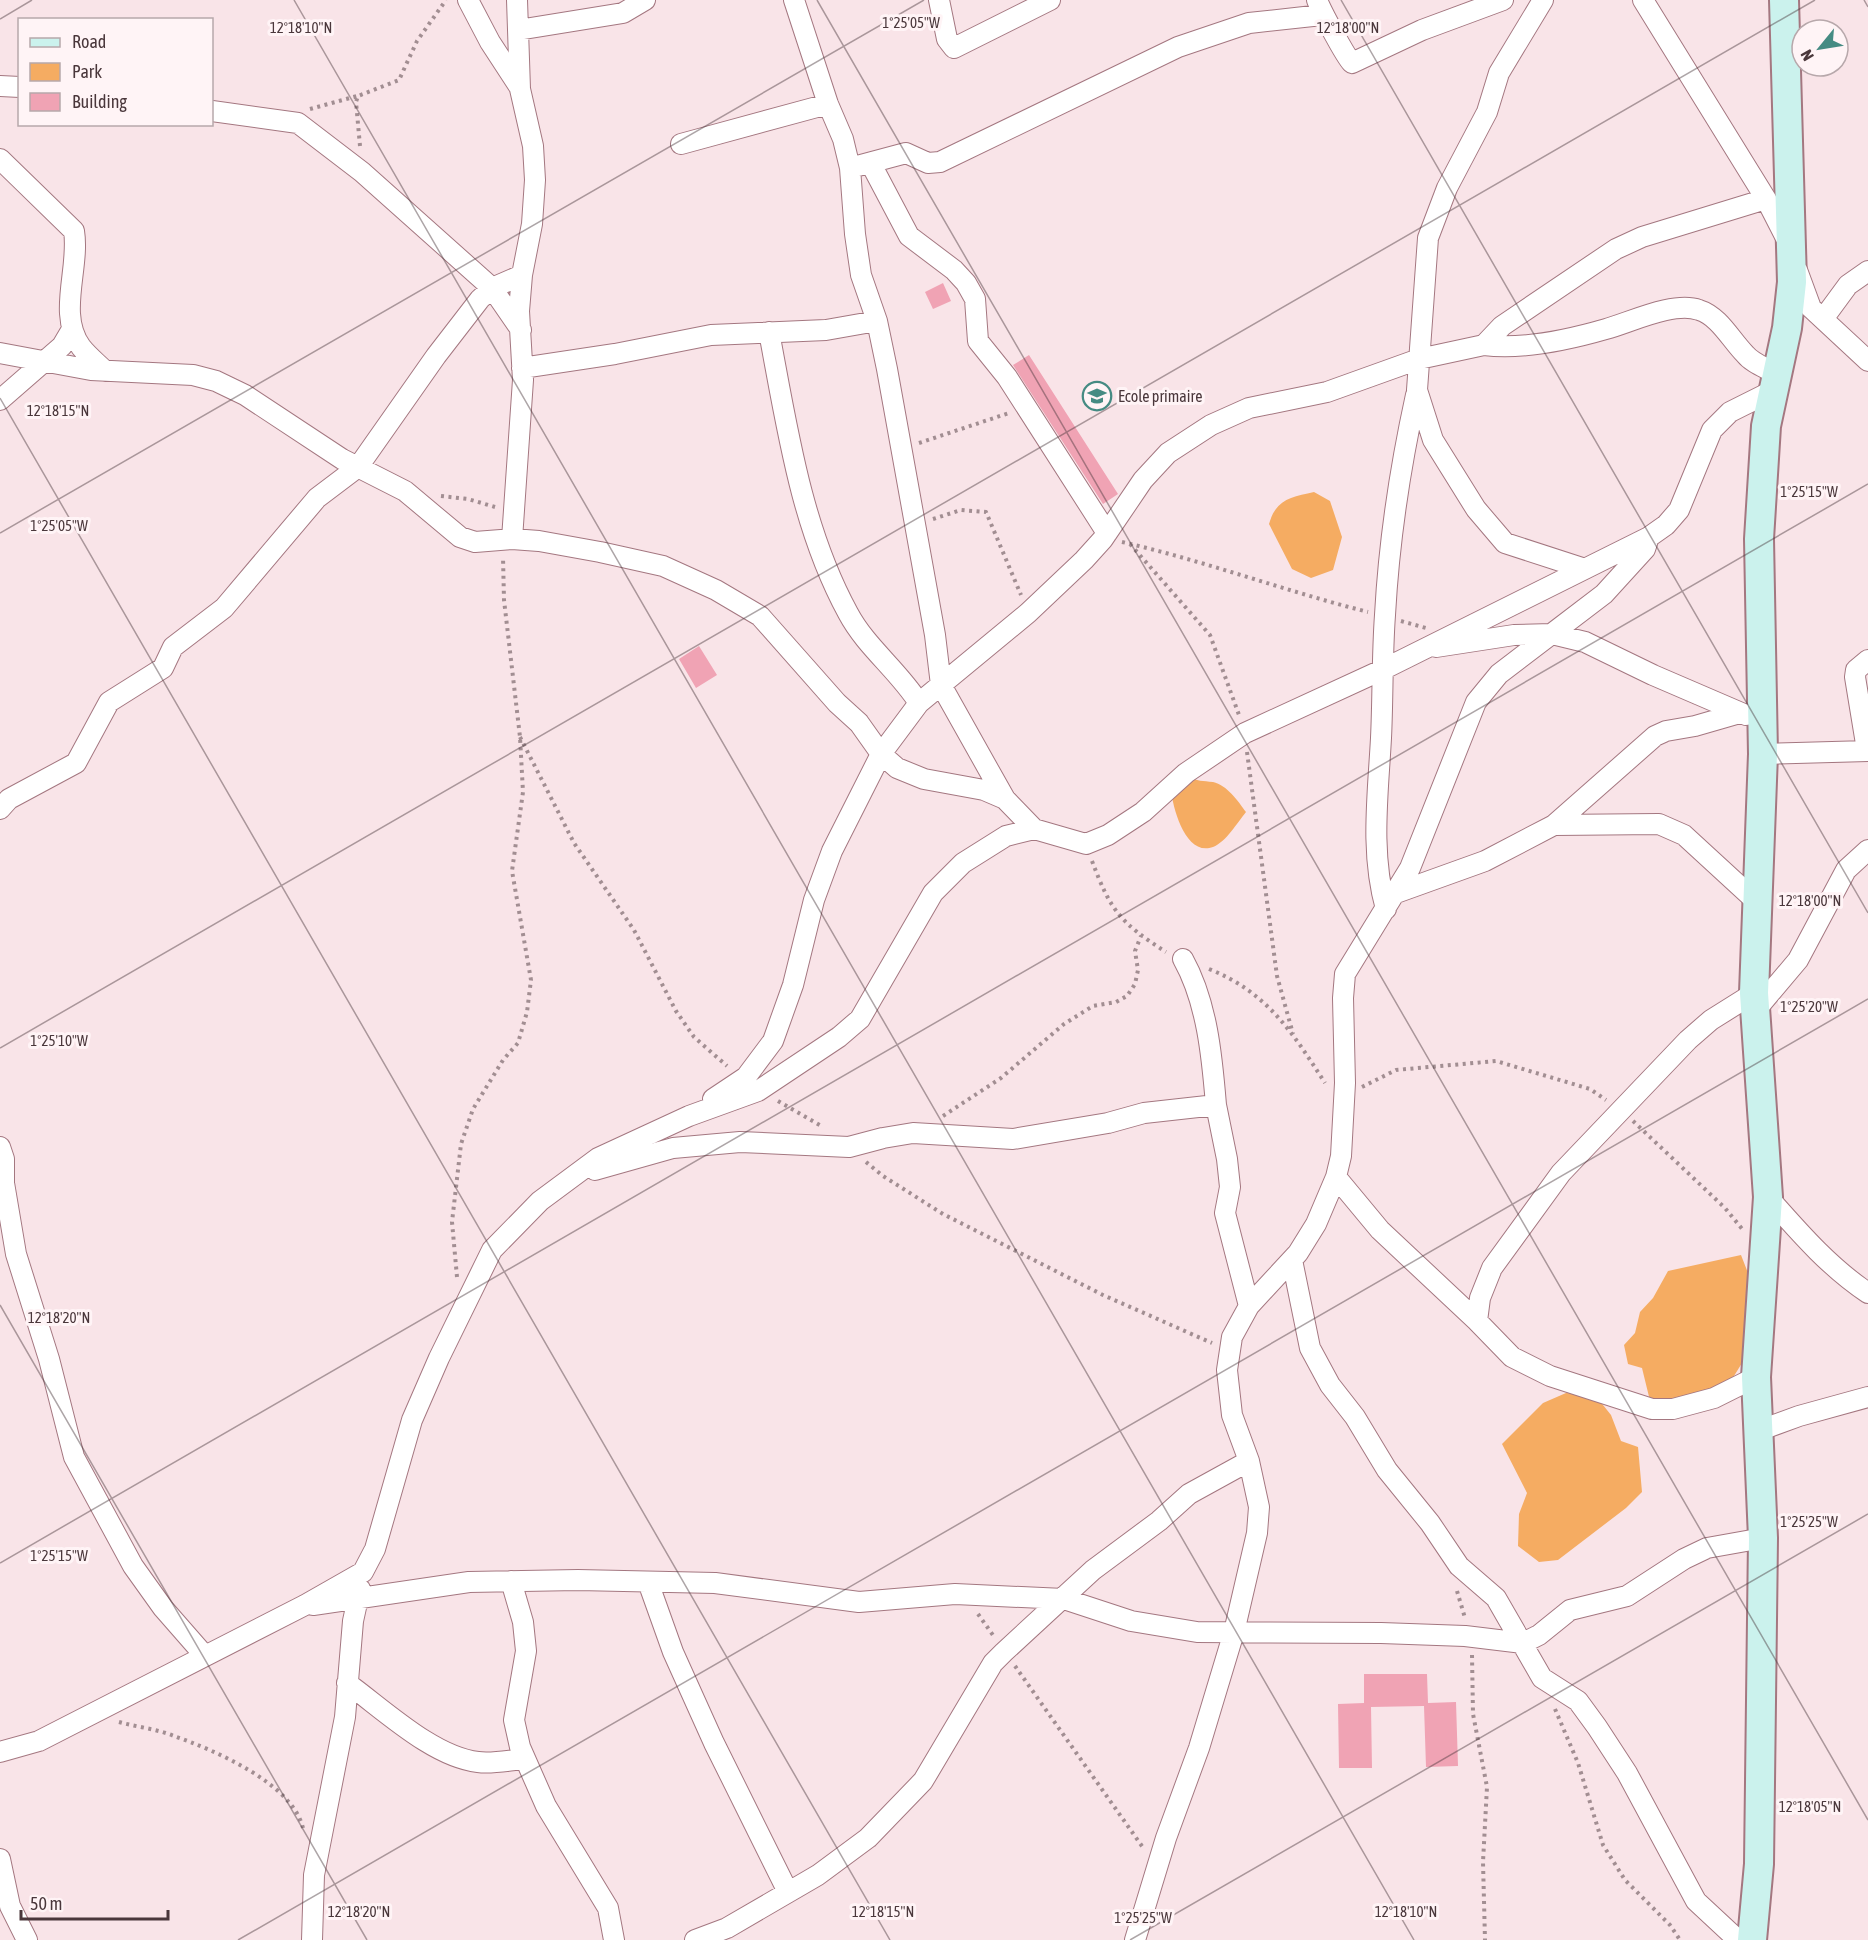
<svg xmlns="http://www.w3.org/2000/svg" width="1868" height="1940" font-family="'Asap Condensed',sans-serif">
<style>
.green{fill:#f5ac62}
.building{fill:#f0a3b4}
.lines{fill:none;stroke-linecap:round;stroke-linejoin:round}
.street-casing{stroke:#a47780;stroke-width:22}
.secondary-casing{stroke:#a47780;stroke-width:32}
.path{stroke:#a28e92;stroke-width:4;stroke-dasharray:3 4.5;stroke-linecap:butt}
.street{stroke:#fff;stroke-width:20}
.secondary{stroke:#cbf2ed;stroke-width:28}
.ticks{fill:none;stroke:#4a373b;stroke-width:1.5;stroke-opacity:0.45}
.labels{text-anchor:middle;dominant-baseline:central;stroke-width:6;stroke-linejoin:round;paint-order:stroke}
.poi-label{font-size:16px;fill:#4a373b;stroke:#fff4f6;text-anchor:start}
.ticks-label{font-size:15px;text-anchor:middle;fill:#4a373b;stroke:#fff4f6;stroke-width:6;stroke-linejoin:round;paint-order:stroke}
</style>
<rect width="100%" height="100%" fill="#f9e4e8"/>
<!-- green -->
<path class="green" d="M1314 492 1330 501 1342 537 1333 570 1311 578 1292 569 1269 524C1276 499 1291 497 1314 492Z
M1188 777C1197 781 1203 781 1213 782 1227 785 1238 801 1246 812 1237 823 1226 842 1213 847 1186 857 1173 809 1171 790Z
M1741 1255 1748 1273 1742 1363 1734 1376 1705 1396 1652 1409 1642 1368 1628 1364 1624 1345 1635 1333 1640 1312 1653 1298 1668 1271Z
M1566 1393 1595 1395 1611 1415 1621 1441 1638 1447 1642 1492 1626 1508 1558 1560 1539 1562 1518 1546 1519 1514 1527 1493 1502 1444 1543 1403Z"/>
<!-- building -->
<path class="building" d="M943 283 951 301 933 309 925 292Z
M1029 355 1118 494 1103 504 1013 365Z
M699 646 717 675 696 688 679 659Z
M1364 1674H1427L1428 1703 1456 1702 1458 1766 1426 1767 1424 1706 1371 1707 1372 1768H1339L1338 1704 1364 1703Z"/>
<g class="lines">
<!-- street casing -->
<g class="street-casing">
<path id="street" d="M468 0 490 42 520 88
M794 0 828 104 843 139 850 168 855 234 861 275 877 321 887 369 935 635 941 685 1005 799
M939 0 947 39 954 48 1050 0
M1317 0C1321 10 1345 56 1352 63L1422 30 1503 0
M1543 0 1499 73 1487 112 1447 188 1428 238 1417 390 1433 440 1476 509 1505 543 1582 568
M1643 0 1766 199 1788 242
M518 30 623 13 645 0
M0 86 20 87
M212 111 298 123 362 172 492 288 521 330
M681 144 828 104
M0 159 74 231C80 268 57 314 81 347 88 356 97 363 105 371
M871 164 909 236 954 270 966 283 975 299 978 341 1007 377 1107 533
M850 168 906 153 928 163 940 162 1178 47 1249 23 1322 15
M1797 270 1811 308 1868 361
M1823 319 1848 285 1868 271
M769 332C787 427 801 527 848 613 866 647 898 670 919 703
M1484 345C1523 350 1568 340 1606 329 1631 322 1674 301 1699 310 1719 316 1731 340 1745 354 1752 363 1766 368 1776 374
M0 353 91 370 193 375 216 381 245 395 342 459 405 491 460 537 475 542 512 539 539 541 600 552 663 566 716 590 760 616 837 703 859 723 881 754 897 768 924 779 984 790 1005 799 1034 829
M522 368 615 354 711 335 826 330 877 321
M0 400 62 346 72 329
M512 539 523 380 519 311 522 275 532 224 535 180 533 146 520 89 517 0
M1436 647 1514 635 1552 634 1585 642 1653 675 1746 715
M1867 750 1855 677 1856 670 1868 660
M1763 754 1868 751
M0 809 9 799 76 763 109 702 163 668 173 647 224 608 317 498 358 467 436 356 480 299 492 288 522 275
M1554 825 1659 824 1684 835 1758 903
M1396 893 1485 861 1554 825 1655 736 1666 731 1695 726 1740 713
M1386 909C1370 853 1378 795 1381 738 1383 697 1382 656 1385 615 1389 541 1400 468 1416 395
M1755 1011 1798 960 1846 870 1868 850
M713 1099 746 1077 773 1041 793 985 814 900 832 851 881 754 919 703 1028 613 1084 560 1103 539 1143 480 1168 453 1211 425 1249 408 1327 392 1419 359 1484 345 1502 326 1616 249 1642 237 1766 199
M1216 1105 1227 1159 1230 1187 1225 1213 1249 1306
M0 1147 4 1159V1183L16 1254 49 1359 74 1457 133 1566 163 1608 205 1656
M595 1170 673 1148 740 1142 849 1147 883 1138 913 1133 1013 1139 1108 1123 1144 1113 1216 1105C1212 1056 1207 1002 1183 959
M1336 1177 1380 1230 1477 1321 1512 1357 1550 1376 1652 1409H1673L1714 1398 1756 1377
M1768 1197C1799 1232 1829 1267 1868 1293
M1292 1260 1310 1348 1330 1385 1355 1417 1387 1470 1430 1523 1459 1566 1496 1598 1542 1678 1578 1701 1597 1727 1627 1773 1696 1901 1738 1940
M1477 1321 1480 1298 1492 1268 1561 1173 1688 1040 1711 1020 1754 993
M1758 1431 1799 1416 1868 1397
M511 1581 523 1622 526 1651 514 1720 520 1747 546 1806 608 1908 614 1940
M648 1582 673 1652 714 1743 788 1892
M313 1605 469 1582 578 1580 715 1583 859 1602 955 1594 1064 1599 1131 1621 1197 1632 1381 1633 1465 1636 1523 1643 1539 1635 1570 1610 1627 1596 1684 1559 1707 1548 1763 1538
M347 1683C383 1709 433 1757 478 1762 493 1764 510 1760 525 1759
M0 1752 39 1741 305 1605 363 1572 375 1549 412 1420 439 1358 492 1250 540 1201 598 1158 689 1116 758 1091 839 1037 860 1019 933 893 963 863 1006 836 1034 829 1086 844 1108 835 1143 812 1186 773 1245 733 1384 669 1649 537 1666 525 1679 510 1712 430 1730 412 1772 391
M0 1859 10 1906 27 1940
M312 1940 314 1875 345 1717 353 1621 360 1589
M695 1940 727 1928 818 1875 868 1838 923 1781 993 1663 1004 1652 1093 1570 1159 1521 1189 1494 1249 1461
M1135 1940 1166 1838 1199 1748 1234 1632 1257 1533 1259 1507 1249 1461 1232 1415 1227 1370 1232 1337 1249 1306 1298 1253 1316 1224 1336 1177 1341 1156 1345 1083 1343 998 1345 974 1410 868 1476 702 1499 674 1604 594 1645 549 1649 537"/>
</g>
<!-- secondary casing -->
<g class="secondary-casing">
<path id="secondary" d="M1752 1940 1759 1864 1763 1538 1756 1377 1768 1197 1754 993 1763 754 1759 539 1766 426 1787 328 1792 282 1784 0"/>
</g>
<!-- path -->
<path class="path" d="M310 109 357 96
M360 146 356 102 358 96 399 80 417 41 446 0
M919 443 1009 413
M441 496 468 499 495 507
M933 519 961 510 986 512 1021 595
M1122 542C1205 561 1285 591 1368 612
M1130 544 1210 635 1239 715
M1401 621 1426 628
M520 737 574 843 634 930 676 1011 694 1037 727 1066
M1247 752 1277 976 1293 1034
M1092 861C1111 912 1121 923 1166 952
M1209 969C1267 992 1293 1033 1325 1083
M1362 1087 1396 1070 1496 1061 1590 1089 1606 1100
M778 1101 823 1127
M943 1116 1001 1078 1064 1024 1093 1006 1116 1002 1127 996 1135 984 1138 970 1135 951 1141 936
M1633 1121 1725 1208 1743 1230
M866 1162 883 1176 943 1214 1103 1295 1212 1343
M457 1277 452 1222 461 1144 473 1109 503 1060 518 1043 527 1012 531 980 512 871 523 792 520 737 504 600 503 557
M1457 1591 1465 1618
M978 1614 995 1638
M1472 1655 1473 1714 1487 1787 1483 1862 1485 1940
M1015 1666 1144 1849
M1555 1709 1578 1763 1603 1845 1625 1880 1670 1925 1680 1940
M119 1722C137 1727 157 1729 174 1736 214 1750 292 1783 303 1828"/>
<!-- street -->
<use href="#street" class="street"/>
<!-- secondary -->
<use href="#secondary" class="secondary"/>
</g>
<!-- ticks -->
<path class="ticks" d="M294 0 1414 1940M817 0 1868 1820M1341 0 1868 913M1864 0 1868 7M0 19 32 0M0 398 890 1940M0 533 924 0M0 1048 1815 0M0 1305 367 1940M0 1563 1868 484M238 1940 1868 999M1130 1940 1868 1514"/>
<!-- icons -->
<defs>
<g id="school-ring" transform="scale(1.5)"><circle r="9.5" fill="#fff4f6" stroke="#458b83" stroke-width="1.5"/><path d="M0-5L7-2L0 1L-7-2ZM-4 1L0 2.5L4 1V4Q0 6-4 4Z" fill="#458b83"/></g>
</defs>
<g fill-rule="evenodd">
<use href="#school-ring" x="1097" y="396"/>
</g>
<g class="labels">
<!-- poi labels -->
<g class="poi-label">
<text x="1118" y="396">Ecole primaire</text>
</g>
</g>
<g class="ticks-label">
<text x="911" y="28">1°25'05"W</text>
<text x="301" y="33">12°18'10"N</text>
<text x="1348" y="33">12°18'00"N</text>
<text x="58" y="416">12°18'15"N</text>
<text x="1809" y="497">1°25'15"W</text>
<text x="59" y="531">1°25'05"W</text>
<text x="1810" y="906">12°18'00"N</text>
<text x="1809" y="1012">1°25'20"W</text>
<text x="59" y="1046">1°25'10"W</text>
<text x="59" y="1323">12°18'20"N</text>
<text x="1809" y="1527">1°25'25"W</text>
<text x="59" y="1561">1°25'15"W</text>
<text x="1810" y="1812">12°18'05"N</text>
<text x="359" y="1917">12°18'20"N</text>
<text x="883" y="1917">12°18'15"N</text>
<text x="1406" y="1917">12°18'10"N</text>
<text x="1143" y="1923">1°25'25"W</text>
</g>
<!-- legend -->
<rect x="18" y="18" width="195" height="108" fill="#fff4f6" stroke="#b7a8ab" stroke-width="1.5"/>
<rect x="30" y="38" width="30" height="9" fill="#cbf2ed" stroke="#b7a8ab" stroke-width="1.5"/>
<text x="72" y="48" font-size="18" fill="#4a373b">Road</text>
<rect x="30" y="63" width="30" height="18" fill="#f5ac62" stroke="#b7a8ab" stroke-width="1.5"/>
<text x="72" y="78" font-size="18" fill="#4a373b">Park</text>
<rect x="30" y="93" width="30" height="18" fill="#f0a3b4" stroke="#b7a8ab" stroke-width="1.5"/>
<text x="72" y="108" font-size="18" fill="#4a373b">Building</text>
<!-- north arrow -->
<g transform="translate(1820 48) rotate(240)"><circle r="28" fill="#fff4f6" stroke="#b7a8ab" stroke-width="1.5"/>
<path d="M0-4.5L10 22L0 15L-10 22Z" fill="#458b83"/>
<text y="-9" font-size="16" font-weight="bold" text-anchor="middle" fill="#4a373b">N</text>
</g>
<!-- scale -->
<path d="M21 1910v9h147v-9" fill="none" stroke="#4a373b" stroke-width="3"/>
<text x="30" y="1910" font-size="18" fill="#4a373b" stroke="#fff4f6" stroke-width="4.5" paint-order="stroke">50 m</text>
</svg>
